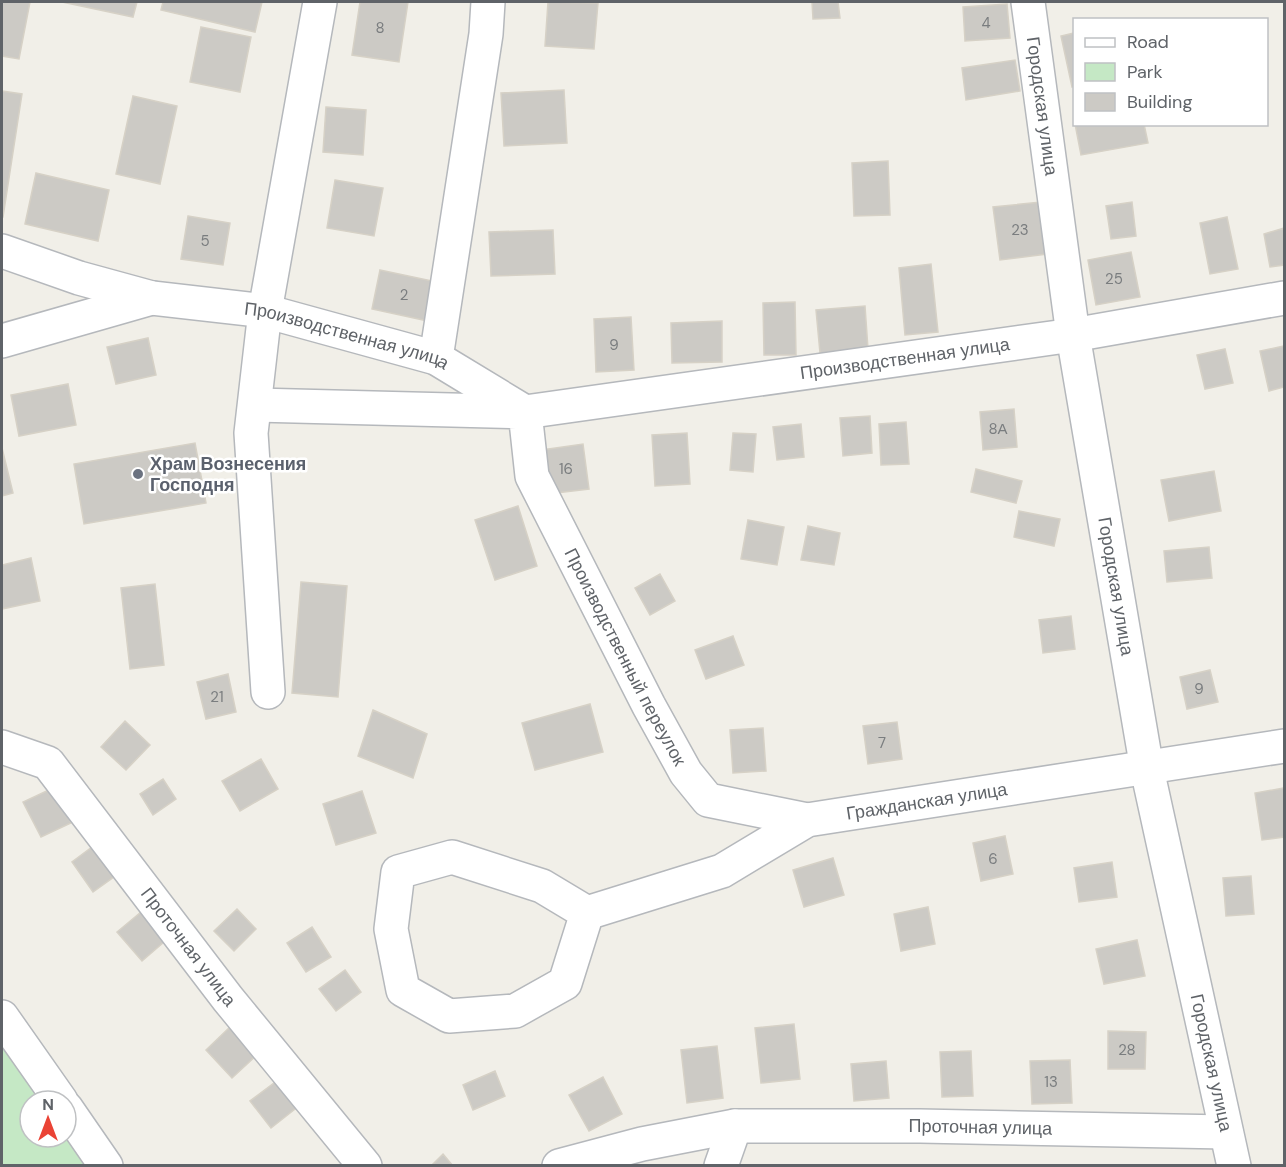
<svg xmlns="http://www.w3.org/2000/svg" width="1286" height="1167" font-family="'DM Sans',sans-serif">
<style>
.green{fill:#c5e8c5}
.building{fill:#cccac5;stroke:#d6d1c6;stroke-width:1.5}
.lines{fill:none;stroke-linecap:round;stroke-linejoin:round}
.minor-casing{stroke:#b5b8bc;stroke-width:36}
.minor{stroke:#fff;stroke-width:33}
.worship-dot{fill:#6b7280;stroke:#fff;stroke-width:2}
.labels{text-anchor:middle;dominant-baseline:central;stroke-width:5;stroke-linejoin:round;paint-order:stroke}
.number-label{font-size:15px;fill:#7a7d7f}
.street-label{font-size:18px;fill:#5f6368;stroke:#fff}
.worship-label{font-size:18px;font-weight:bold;fill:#5b616d;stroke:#fff;text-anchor:start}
</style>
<rect width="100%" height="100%" fill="#f1efe8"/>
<!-- green -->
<path class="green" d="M2 1037 49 1101H30V1137H66L92 1165H2Z"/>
<!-- building -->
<path class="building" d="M2 2H30L19 59 2 56Z
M62 2H137L133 17Z
M163 2H262L255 32 161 10Z
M360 2H408L399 62 352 55Z
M548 2 598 3 594 49 545 46Z
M812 2H838L840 18 813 19Z
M1007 4 1010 38 965 41 963 7Z
M201 27 251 37 240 92 190 82Z
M1074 33V86L1072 87 1061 36Z
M1015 60 1020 91 966 100 962 68Z
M564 90 567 143 504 146 501 93Z
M2 91 22 94 3 217H2Z
M133 96 177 106 160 184 116 174Z
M326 107 366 110 363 155 323 152Z
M1075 124H1144L1148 143 1081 155Z
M888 161 890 215 854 216 852 163Z
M36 173 109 190 98 241 25 224Z
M335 180 383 188 374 236 327 228Z
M1041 202 1047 254 1000 260 993 207Z
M1132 202 1136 236 1111 239 1106 206Z
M188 216 230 223 223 265 181 259Z
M1227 217 1238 269 1210 274 1200 223Z
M1284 228V265L1270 267 1264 234Z
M553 230 555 274 491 276 489 232Z
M1131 252 1140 297 1096 305 1088 260Z
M931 264 938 332 905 335 899 268Z
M380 270 437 282 428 321 372 309Z
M795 302 796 355H764L763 303Z
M865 306 868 349 820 353 816 310Z
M631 317 634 370 596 372 594 319Z
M722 321V362L672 363 671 323Z
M148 338 156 375 116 384 107 347Z
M1284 346V387L1269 391 1260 351Z
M1225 349 1233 383 1205 389 1197 355Z
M68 384 76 425 19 436 11 395Z
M1014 409 1017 447 983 450 980 412Z
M870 416 872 453 843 456 840 418Z
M906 422 909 464 881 465 879 424Z
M801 424 804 457 777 460 773 427Z
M687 433 690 484 655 486 652 435Z
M733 433 756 434 753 472 730 470Z
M195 443 206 503 84 524 74 464Z
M583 444 589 489 548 494 542 450Z
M2 448 13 493 2 496Z
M976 469 1022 481 1016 503 971 492Z
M1214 471 1221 511 1169 521 1161 480Z
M518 506 537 566 495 580 475 520Z
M1019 511 1060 519 1054 546 1014 537Z
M748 520 784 527 777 565 741 559Z
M808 526 840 533 834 565 801 560Z
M1209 547 1212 578 1167 582 1164 551Z
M31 558 40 601 2 609V565Z
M660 574 675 601 650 615 635 588Z
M301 582 347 586 338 697 292 693Z
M155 584 164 665 130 669 121 588Z
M1071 616 1075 649 1043 653 1039 620Z
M733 636 744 665 706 679 695 650Z
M1210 670 1218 702 1187 709 1180 677Z
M228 674 236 712 206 719 197 682Z
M590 704 603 752 535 770 522 723Z
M373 710 427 734 413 778 358 756Z
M125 721 150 745 126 770 101 747Z
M897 722 902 759 868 764 863 726Z
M763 728 766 771 733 773 730 730Z
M261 759 278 789 240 811 222 781Z
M163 779 176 799 153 815 140 794Z
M53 788 71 823 41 837 23 802Z
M1284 788V837L1262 840 1255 793Z
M362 791 376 833 336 845 323 804Z
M1005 836 1013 874 981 881 973 843Z
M96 844 118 874 93 892 72 862Z
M833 858 844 895 804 907 793 870Z
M1112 862 1117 897 1079 902 1074 868Z
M1251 876 1254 914 1226 916 1223 878Z
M147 907 171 936 142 961 117 932Z
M928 907 935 944 901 951 894 914Z
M237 909 256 929 234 951 214 931Z
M312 927 331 957 306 972 287 943Z
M1137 940 1145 976 1104 984 1096 949Z
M345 970 361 992 336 1011 319 989Z
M794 1024 800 1079 761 1083 755 1028Z
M232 1025 259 1053 232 1078 206 1050Z
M1108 1031 1146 1032 1145 1069H1108Z
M717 1046 723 1098 687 1103 681 1050Z
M971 1051 973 1096 942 1097 940 1052Z
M1070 1060 1072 1103 1032 1104 1030 1061Z
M886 1061 889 1098 854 1101 851 1064Z
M495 1071 505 1096 473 1110 463 1085Z
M603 1077 622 1114 589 1131 569 1095Z
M278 1080 299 1106 271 1128 250 1101Z
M443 1154 453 1166H431Z"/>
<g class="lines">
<!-- minor casing -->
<g class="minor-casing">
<g id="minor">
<path id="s1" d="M1028 2 1073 335 1147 769 1234 1166"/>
<path id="s2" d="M2 251 79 278 152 298 265 311 436 358 525 412 1073 335 1284 298"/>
<path d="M2 341 152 298"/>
<path d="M436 358 486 34 488 2"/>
<path id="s3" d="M256 405 525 412 532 476 649 706 686 773 708 800 807 820"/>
<path d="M268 692 251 433 265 311 320 2"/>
<path id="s4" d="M2 747 48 763 228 999 365 1166"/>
<path id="s5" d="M587 913 565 983 515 1011 449 1016 403 990 391 929 398 872 452 857 542 886 587 913 722 871 807 820 1284 746"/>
<path d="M2 1017 61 1101"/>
<path d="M66 1108 106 1166"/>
<path id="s6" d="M559 1166 642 1144 735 1126H920L1226 1132"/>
<path d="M721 1166 735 1126"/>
</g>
</g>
<!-- minor -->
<use href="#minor" class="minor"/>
</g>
<!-- markers -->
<circle class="worship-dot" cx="138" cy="474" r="6"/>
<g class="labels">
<!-- number labels -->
<g class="number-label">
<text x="986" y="23">4</text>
<text x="380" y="28">8</text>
<text x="1020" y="230">23</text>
<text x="205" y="241">5</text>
<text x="1114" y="279">25</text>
<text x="404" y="295">2</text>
<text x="614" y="345">9</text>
<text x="998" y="429">8А</text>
<text x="566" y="469">16</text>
<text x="1199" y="689">9</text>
<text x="217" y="697">21</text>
<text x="882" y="743">7</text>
<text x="993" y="859">6</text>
<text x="1127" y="1050">28</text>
<text x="1051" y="1082">13</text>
</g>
<!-- street labels -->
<g class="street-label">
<text stroke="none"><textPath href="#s1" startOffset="105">Городская улица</textPath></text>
<text stroke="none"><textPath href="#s2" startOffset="356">Производственная улица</textPath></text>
<text stroke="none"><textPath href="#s2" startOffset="936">Производственная улица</textPath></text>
<text stroke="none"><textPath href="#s1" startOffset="591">Городская улица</textPath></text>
<text stroke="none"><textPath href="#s3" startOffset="537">Производственный переулок</textPath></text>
<text stroke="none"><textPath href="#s5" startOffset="934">Гражданская улица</textPath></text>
<text stroke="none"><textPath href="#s4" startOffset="280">Проточная улица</textPath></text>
<text stroke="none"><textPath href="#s1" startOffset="1077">Городская улица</textPath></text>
<text stroke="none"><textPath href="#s6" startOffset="426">Проточная улица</textPath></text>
</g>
<!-- worship labels -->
<g class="worship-label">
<text x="150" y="464">Храм Вознесения<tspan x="150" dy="21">Господня</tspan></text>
</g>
</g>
<!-- border -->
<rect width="1286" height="1167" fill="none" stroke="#5f6368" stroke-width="6"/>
<!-- legend -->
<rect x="1073" y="18" width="195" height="108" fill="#ffffff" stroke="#bfc1c3" stroke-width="1.5"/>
<rect x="1085" y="38" width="30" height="9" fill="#ffffff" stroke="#bfc1c3" stroke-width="1.5"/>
<text x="1127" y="48" font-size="18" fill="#5f6368">Road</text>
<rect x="1085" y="63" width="30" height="18" fill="#c5e8c5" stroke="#bfc1c3" stroke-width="1.5"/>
<text x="1127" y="78" font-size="18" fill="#5f6368">Park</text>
<rect x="1085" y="93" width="30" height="18" fill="#cccac5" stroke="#bfc1c3" stroke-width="1.5"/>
<text x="1127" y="108" font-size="18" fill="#5f6368">Building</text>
<!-- north arrow -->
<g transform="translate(48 1119)"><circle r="28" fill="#ffffff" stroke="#bfc1c3" stroke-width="1.5"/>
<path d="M0-4.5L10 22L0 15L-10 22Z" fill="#ea4335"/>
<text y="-9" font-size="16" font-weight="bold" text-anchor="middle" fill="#5f6368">N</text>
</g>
</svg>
